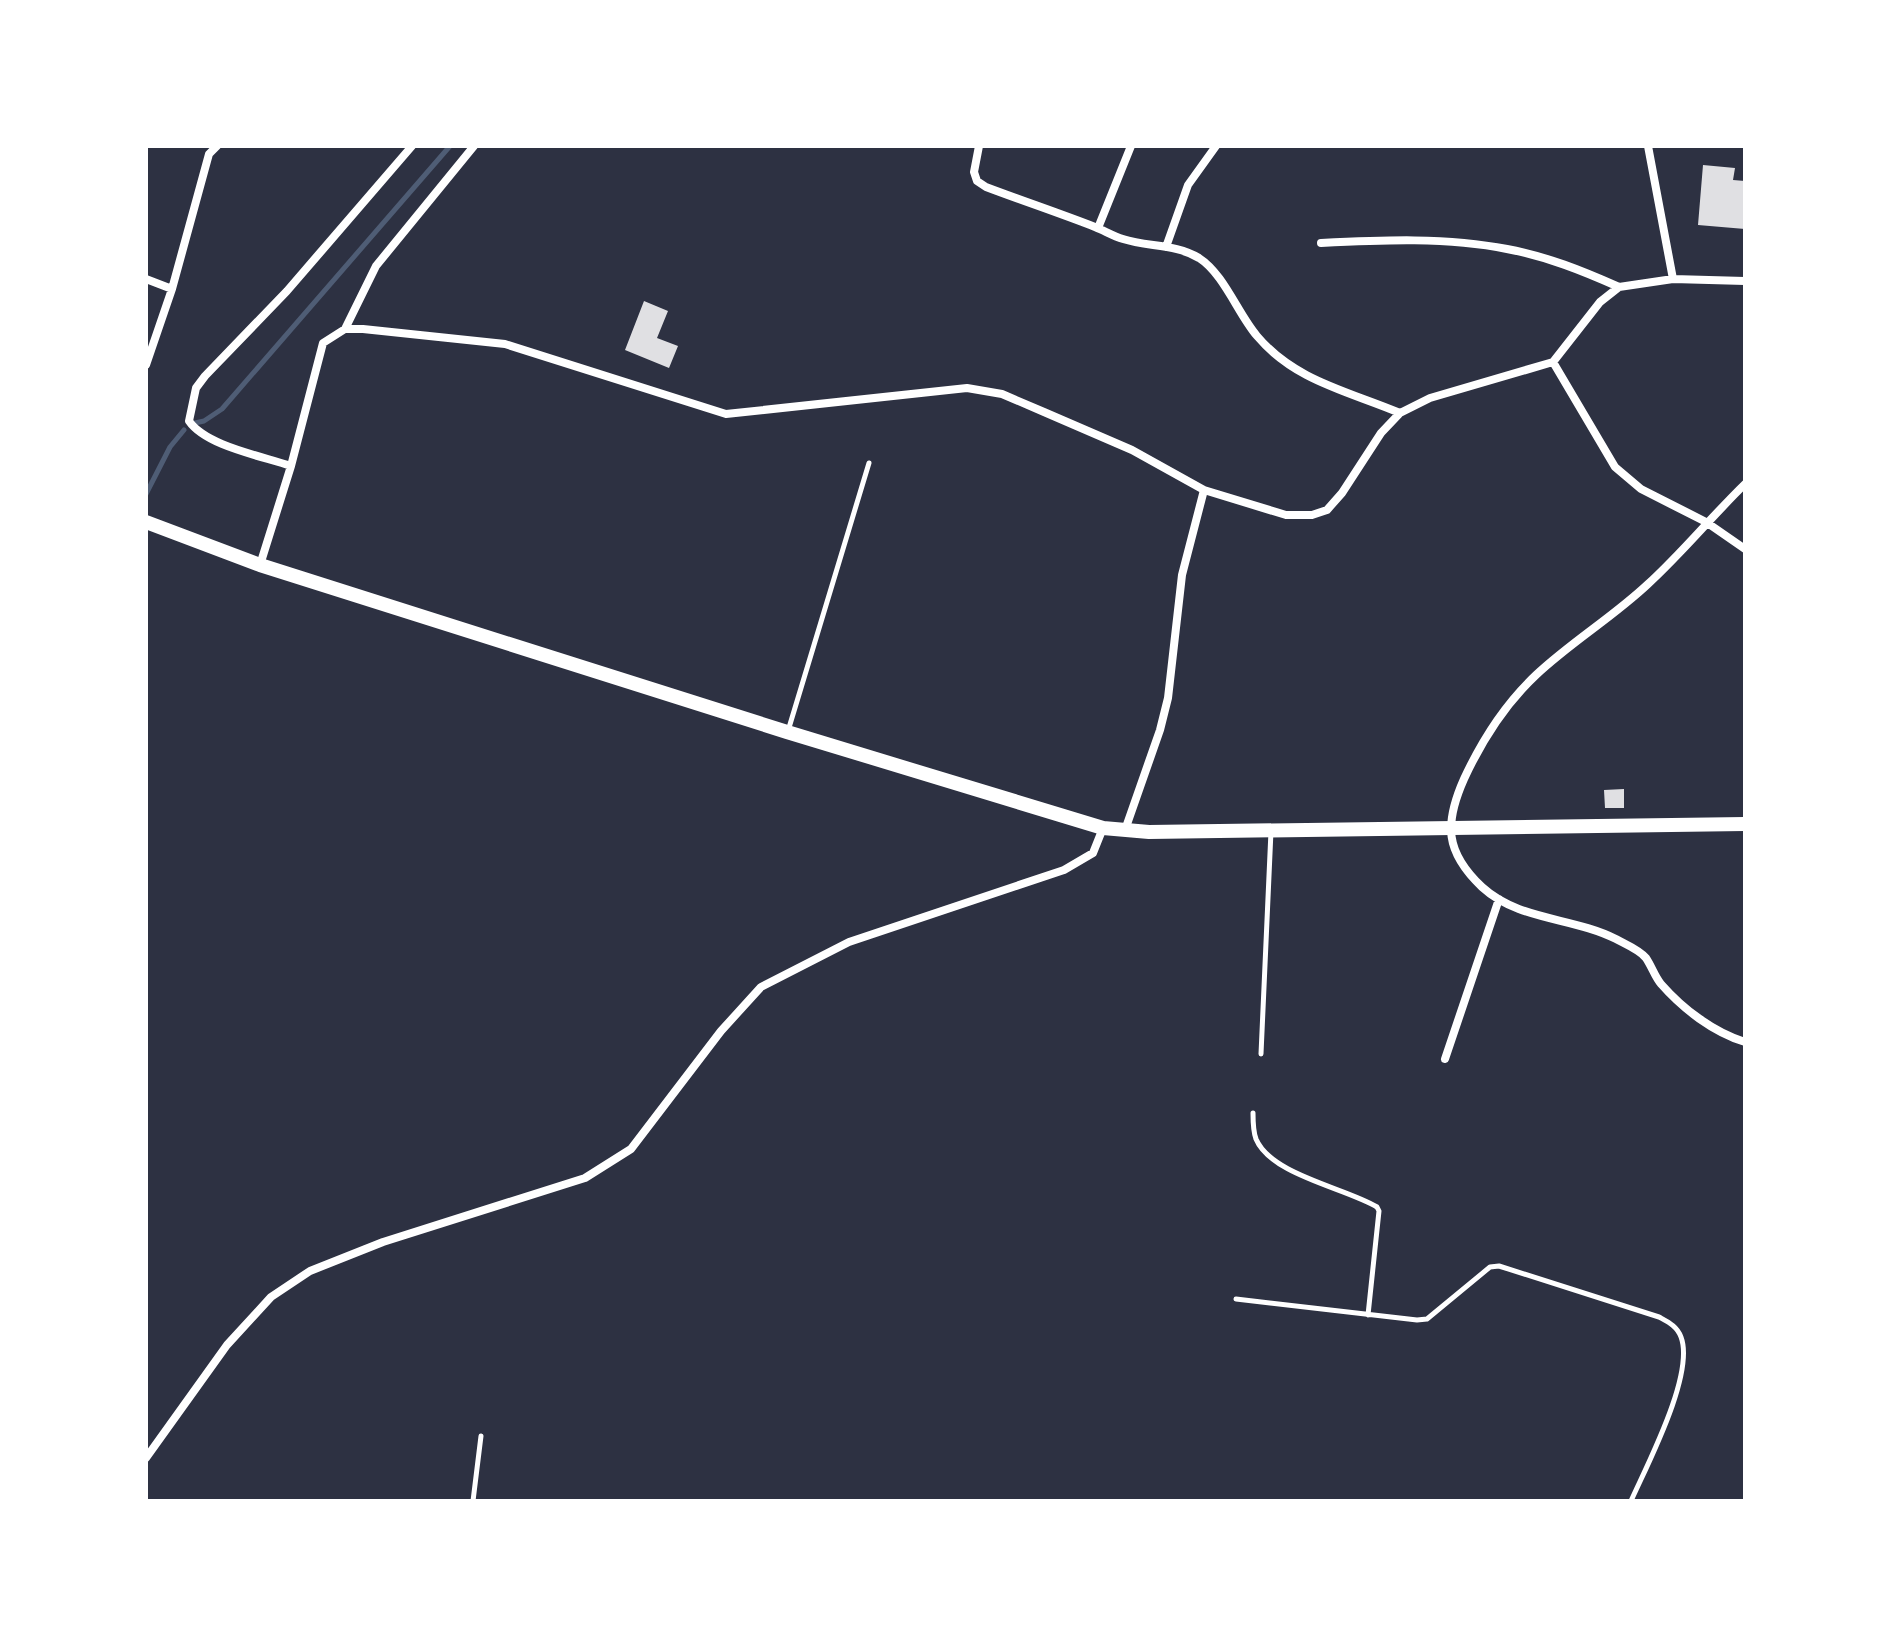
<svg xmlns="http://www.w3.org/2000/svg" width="1891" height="1647" font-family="Ubuntu,sans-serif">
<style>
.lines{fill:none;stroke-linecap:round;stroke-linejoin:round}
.stream{stroke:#4f5d75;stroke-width:5}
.building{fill:#e0e0e3}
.service{stroke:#fff;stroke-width:5}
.minor{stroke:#fff;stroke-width:8}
.tertiary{stroke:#fff;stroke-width:14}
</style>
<rect width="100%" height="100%" fill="#2d3142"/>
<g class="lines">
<!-- stream -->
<path class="stream" d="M195 423 204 421 222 409 450 146
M146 494 170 447 184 430"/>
</g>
<!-- building -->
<path class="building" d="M1703 165 1735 168 1733 180 1745 181V229L1698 225Z
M644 301 668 311 657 338 678 346 669 368 625 350Z
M1624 789V808H1605L1604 790Z"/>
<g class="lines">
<!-- service -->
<path class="service" d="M788 731 869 463
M1261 1054 1271 831
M1253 1113C1253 1121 1253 1131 1256 1139 1271 1175 1346 1188 1377 1207L1379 1211 1368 1315
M1236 1299 1417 1320 1427 1319 1490 1267 1499 1266 1659 1317C1668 1322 1677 1326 1681 1337 1695 1374 1647 1465 1631 1501
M473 1501 481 1436"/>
<!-- minor -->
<path class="minor" d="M979 146 974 172 977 181 986 187C1023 201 1059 213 1095 227 1105 231 1113 236 1123 239 1148 247 1176 244 1199 258 1224 274 1238 314 1257 336 1295 381 1348 391 1400 413
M1648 146 1673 279
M1098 228 1131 146
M1321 243C1382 240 1447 237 1507 249 1546 256 1583 271 1619 287
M1166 247 1188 185 1216 146
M146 279 172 289
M345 329 376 266 474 146
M1553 362 1615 467 1641 489 1706 522 1745 549
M146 365 172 289 209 154 217 146
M291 466C262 456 206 446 189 421L196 388 205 376 287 291 412 146
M1745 484C1712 516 1682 553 1648 584 1613 617 1571 642 1536 675 1504 705 1482 740 1464 779 1444 824 1445 852 1482 887 1519 921 1573 917 1616 939 1625 944 1640 950 1646 958 1652 967 1655 977 1661 984 1683 1009 1713 1032 1745 1042
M260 565 291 466 323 343 345 329H363L505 344 726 414 967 388 1002 394 1044 412 1132 450 1204 490 1286 515H1312L1327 510 1342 493 1381 433 1400 413 1430 398 1553 362 1600 302 1619 287 1673 279 1745 281
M1125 830 1160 730 1168 698 1182 575 1204 490
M1445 1059 1499 899
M146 1458 227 1345 271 1297 310 1271 383 1242 585 1178 631 1149 721 1031 761 987 849 942 1064 870 1093 853 1103 828"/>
<!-- tertiary -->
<path class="tertiary" d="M146 522 260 565 787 732 1103 828 1149 832 1745 824"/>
</g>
<!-- border -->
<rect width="1891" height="1647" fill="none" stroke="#ffffff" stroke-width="296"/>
</svg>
